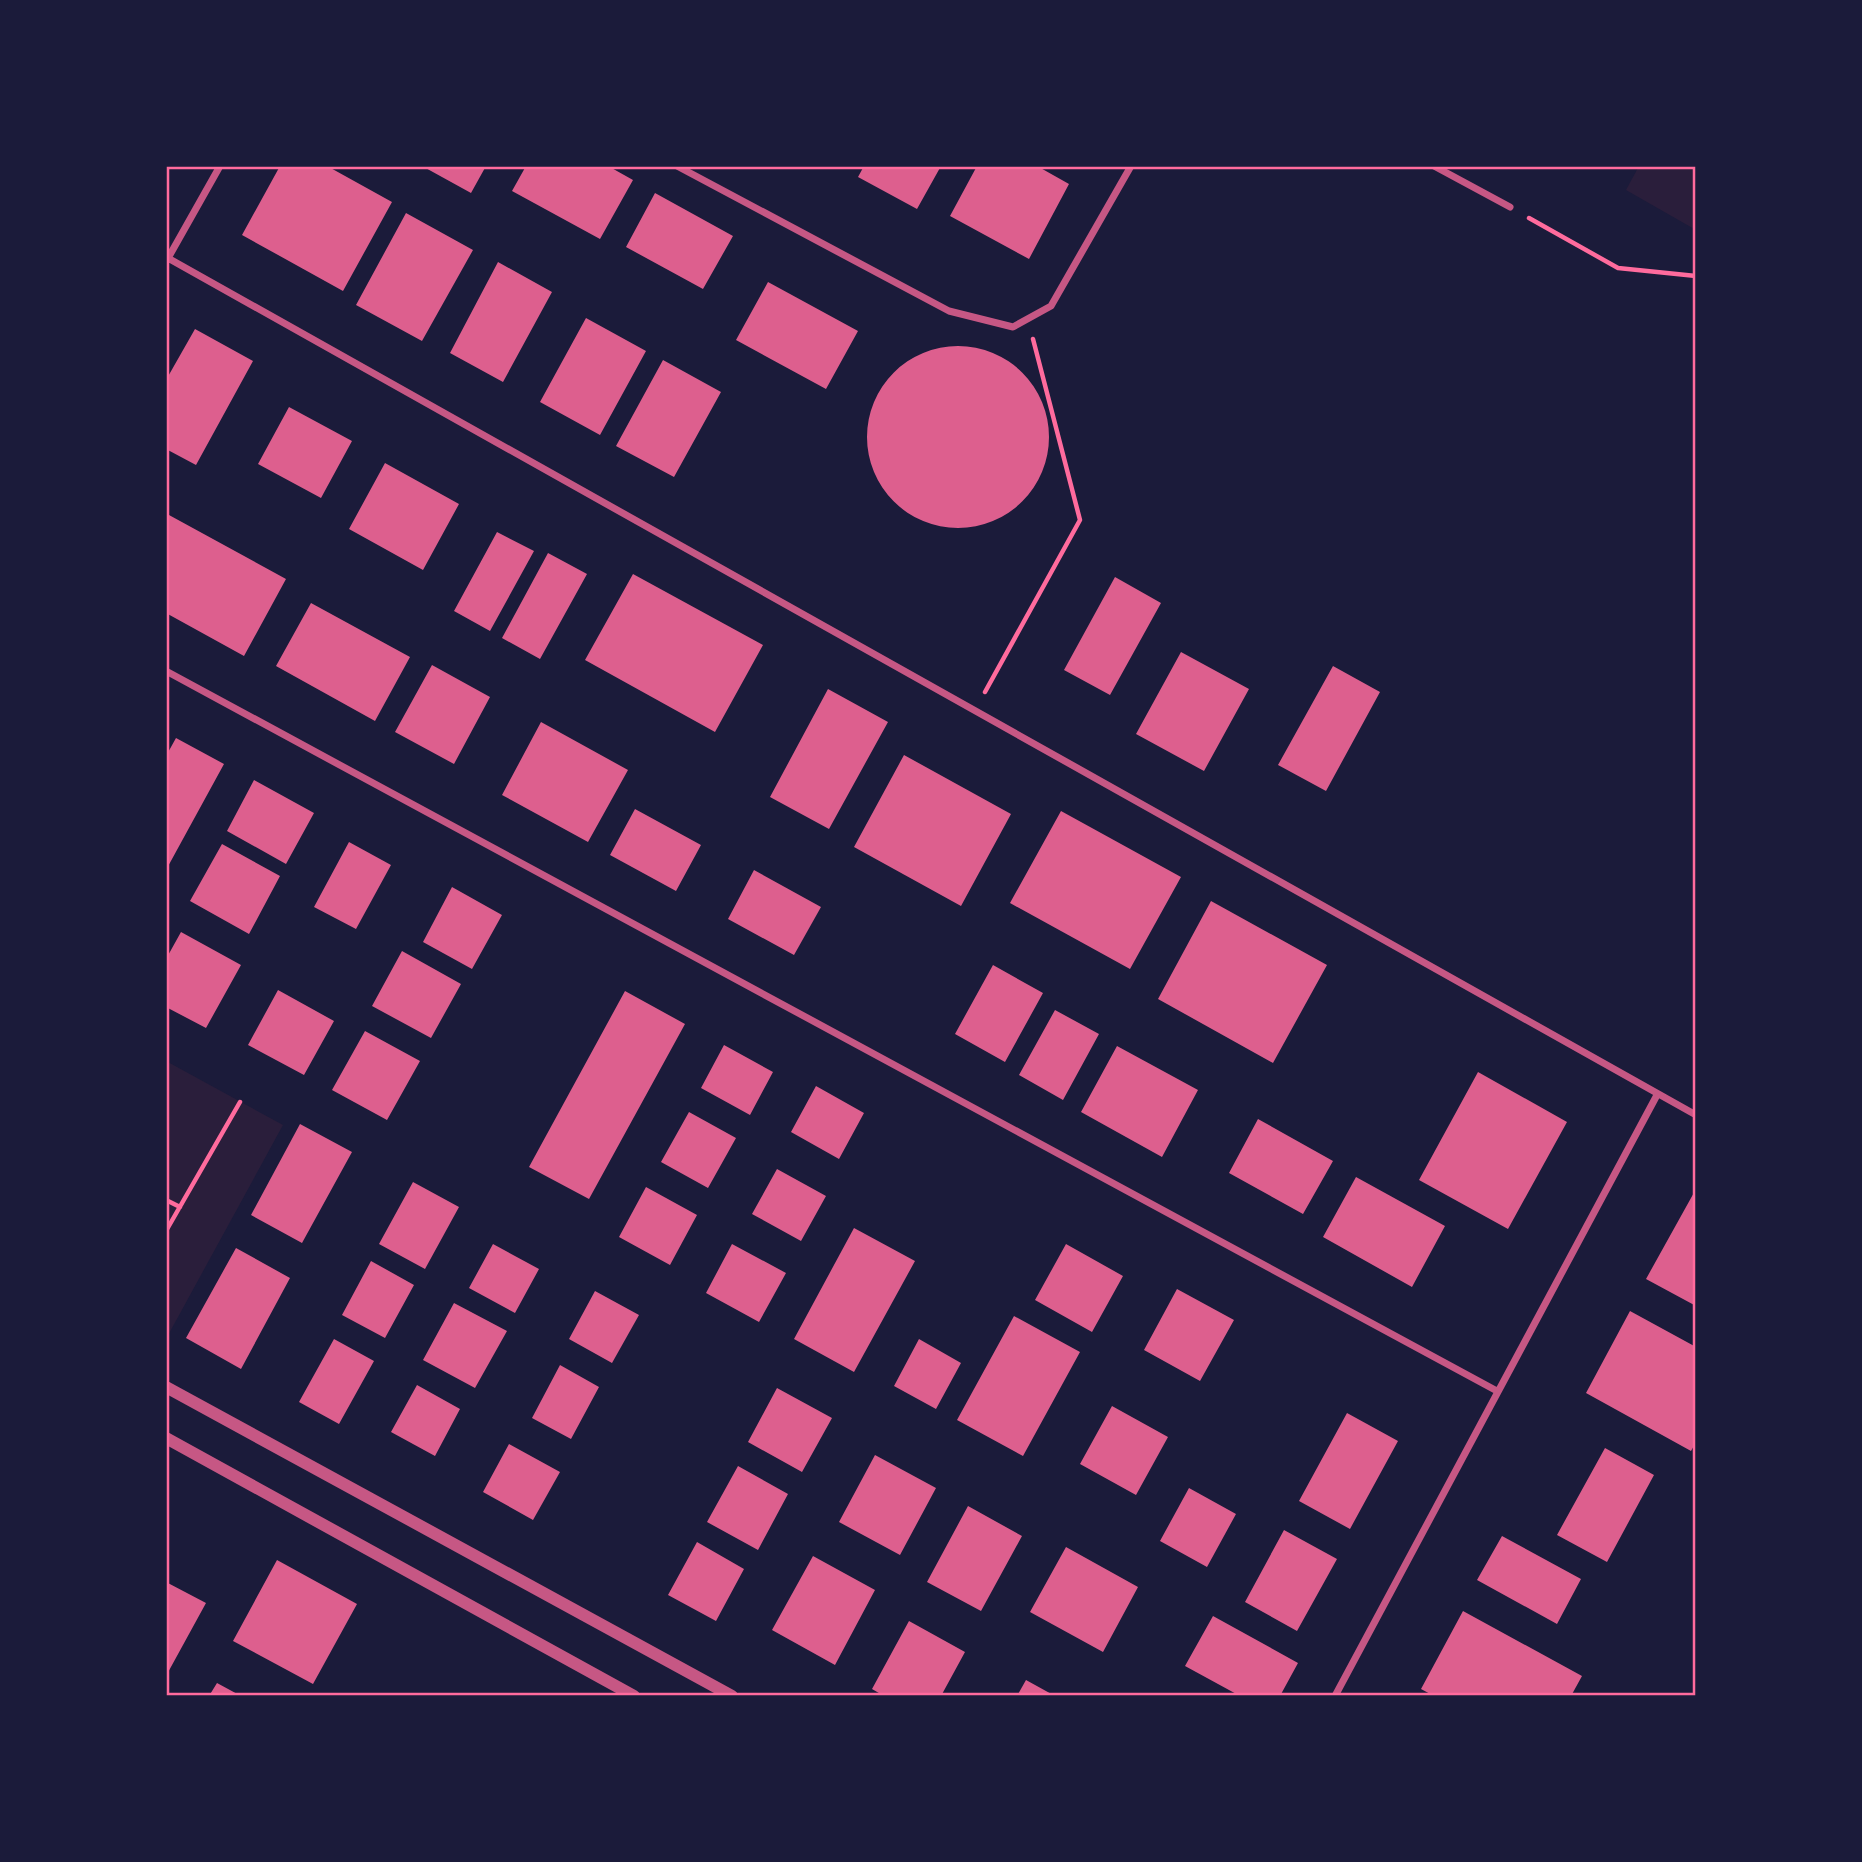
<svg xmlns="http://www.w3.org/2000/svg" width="1862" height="1862" font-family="'Asap Condensed',sans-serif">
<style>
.green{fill:#2a1e3b}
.building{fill:#dd5f8e}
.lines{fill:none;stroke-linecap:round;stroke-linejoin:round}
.path{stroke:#ff6b9d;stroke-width:4.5}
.minor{stroke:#c65784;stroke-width:7}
.tertiary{stroke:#c65784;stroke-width:12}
.neatline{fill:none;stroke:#ff6b9d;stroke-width:2.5}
</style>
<rect width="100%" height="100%" fill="#1b1b3a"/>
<!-- green -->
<path class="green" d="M1639 166H1696V230L1626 190Z
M166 1061 283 1125 166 1339Z"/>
<!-- building -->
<path class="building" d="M280 166H327L392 202 343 291 242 235Z
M422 166H486L471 193Z
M526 166H608L633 180 600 239 512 191Z
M864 166H941L917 209 858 177Z
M977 166H1037L1069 184 1029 259 950 216Z
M655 193 733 236 703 289 626 247Z
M406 213 473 250 422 341 356 305Z
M498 262 552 292 503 382 450 353Z
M768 282 858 331 826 389 736 340Z
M586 318 646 351 600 435 540 402Z
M195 329 253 361 196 465 166 449V380Z
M867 437a91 91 0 1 1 182 0a91 91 0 1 1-182 0Z
M663 360 721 392 674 477 616 446Z
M289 407 352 441 321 498 258 464Z
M385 463 459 504 423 570 349 529Z
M169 515 286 579 244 656 166 613V521Z
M497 532 534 551 490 631 454 611Z
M548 553 587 574 540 659 502 638Z
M633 574 763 645 715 732 585 660Z
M1115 577 1161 603 1110 695 1064 670Z
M311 603 410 657 375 721 276 666Z
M1181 652 1249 689 1204 771 1136 734Z
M432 665 490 697 454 764 395 732Z
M1333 666 1380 692 1326 791 1278 765Z
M828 689 888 722 829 829 770 797Z
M541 722 628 770 588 842 502 795Z
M176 738 224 764 166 870V756Z
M904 755 1011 814 961 906 854 847Z
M254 780 314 813 286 864 227 831Z
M635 809 701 845 676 891 610 855Z
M1061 811 1181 877 1130 969 1010 903Z
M349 842 391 865 356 929 314 907Z
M222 844 280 876 249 934 190 901Z
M754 870 821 907 794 955 728 919Z
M452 887 502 915 472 969 423 942Z
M1211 901 1327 965 1273 1063 1158 999Z
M181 932 241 965 206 1028 166 1007V959Z
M402 951 461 984 431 1038 372 1006Z
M993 965 1043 993 1005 1062 955 1034Z
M278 990 334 1021 304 1075 248 1045Z
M625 991 685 1024 589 1199 529 1167Z
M1055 1010 1099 1034 1063 1100 1019 1075Z
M365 1031 420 1061 387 1120 332 1090Z
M724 1045 773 1072 750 1115 701 1088Z
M1117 1046 1198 1090 1162 1157 1081 1112Z
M1478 1072 1567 1122 1508 1229 1419 1180Z
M816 1086 864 1113 839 1159 791 1132Z
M689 1112 736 1138 708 1188 661 1162Z
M1258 1119 1333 1161 1303 1214 1229 1173Z
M300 1124 352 1152 302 1243 251 1215Z
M777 1169 826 1196 801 1241 752 1214Z
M1356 1177 1445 1226 1412 1287 1323 1237Z
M413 1182 459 1207 425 1269 379 1244Z
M646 1187 697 1215 670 1265 619 1237Z
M1696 1189V1306L1646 1279Z
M854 1228 915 1261 854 1372 794 1339Z
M493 1244 539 1269 515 1313 469 1288Z
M732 1244 786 1273 759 1322 706 1293Z
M1066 1244 1123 1276 1092 1332 1035 1300Z
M236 1248 290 1278 241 1369 186 1338Z
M371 1261 414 1285 385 1338 342 1315Z
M1177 1289 1234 1320 1200 1381 1144 1350Z
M595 1291 639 1315 612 1363 569 1339Z
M454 1303 507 1331 475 1388 423 1360Z
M1630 1311 1696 1347V1442L1691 1451 1586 1393Z
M1014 1316 1080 1352 1023 1456 957 1420Z
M334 1339 374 1361 339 1424 299 1402Z
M919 1339 961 1363 936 1409 894 1386Z
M560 1365 599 1387 571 1439 532 1418Z
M417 1385 460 1409 435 1456 391 1432Z
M777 1388 832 1418 802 1472 748 1442Z
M1112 1406 1168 1437 1136 1495 1080 1464Z
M1347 1413 1398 1441 1350 1529 1299 1501Z
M509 1444 560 1472 533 1520 483 1492Z
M1605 1448 1654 1475 1607 1562 1557 1535Z
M875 1455 936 1488 900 1555 839 1522Z
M738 1466 788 1494 758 1550 707 1522Z
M1189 1488 1236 1514 1207 1567 1160 1541Z
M968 1506 1022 1536 981 1611 927 1582Z
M1284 1530 1337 1559 1297 1631 1245 1602Z
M1502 1536 1581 1579 1557 1624 1477 1580Z
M697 1542 744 1569 716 1621 668 1595Z
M1066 1547 1138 1587 1103 1652 1030 1612Z
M813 1556 875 1590 835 1665 772 1630Z
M277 1560 357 1604 313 1684 233 1641Z
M166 1582 206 1603 166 1676Z
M1463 1611 1582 1676 1571 1696H1434L1421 1689Z
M1213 1616 1298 1663 1280 1696H1240L1185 1666Z
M909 1621 965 1652 941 1696H884L872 1689Z
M1026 1680 1055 1696H1017Z
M217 1683 241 1696H209Z"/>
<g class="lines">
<!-- path -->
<path class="path" d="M1529 218 1618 268 1696 276
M985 692 1080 520 1033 339
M166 1200 180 1207
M166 1231 240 1102"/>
<!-- minor -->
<path class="minor" d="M677 166 949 311 1013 327 1051 306 1131 166
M1434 166 1510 207
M166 257 1696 1115
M167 260 220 166
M166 671 1497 1391
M1335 1696 1657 1095"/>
<!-- tertiary -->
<path class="tertiary" d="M166 1387 732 1696
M166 1438 634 1696"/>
</g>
<!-- border -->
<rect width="1862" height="1862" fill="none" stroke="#1b1b3a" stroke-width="336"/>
<rect x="168" y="168" width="1526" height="1526" class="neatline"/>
</svg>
